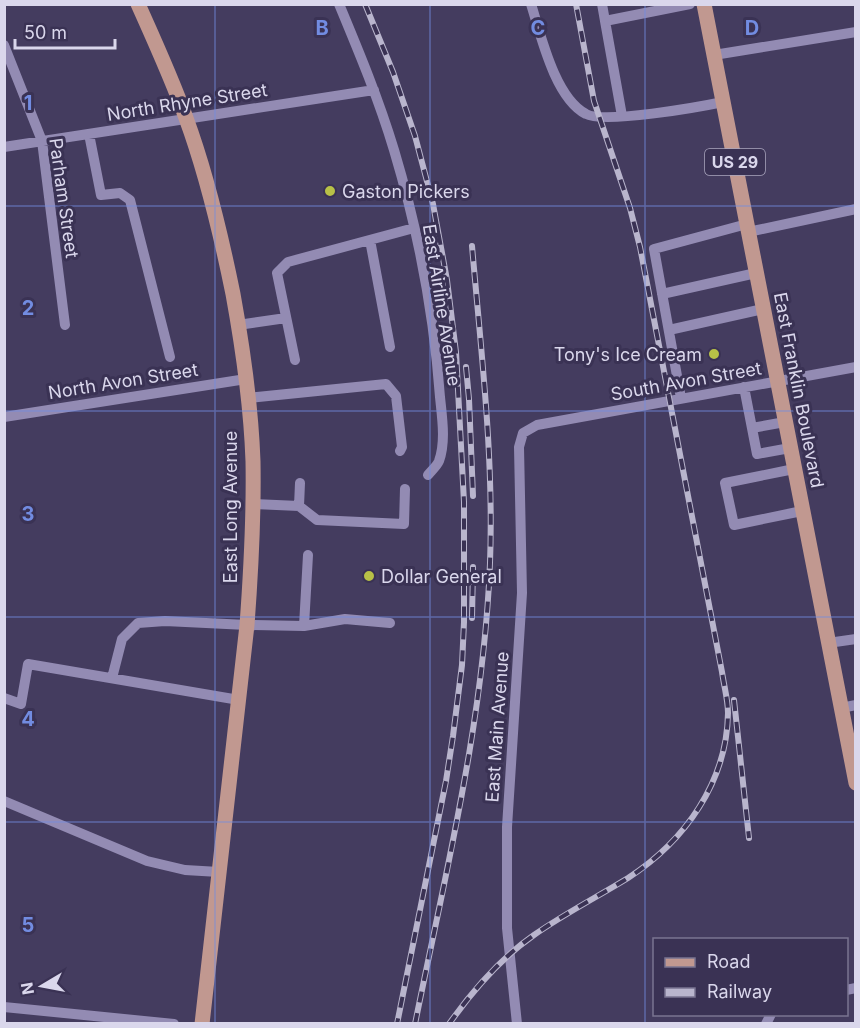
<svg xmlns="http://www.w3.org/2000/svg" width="860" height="1028" font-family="Inter,sans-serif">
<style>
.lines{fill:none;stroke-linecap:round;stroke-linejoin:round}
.minor{stroke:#938bb3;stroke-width:10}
.major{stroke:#c19890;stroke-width:15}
.rail-casing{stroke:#b9b5cd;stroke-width:6}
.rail{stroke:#3a3254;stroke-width:4;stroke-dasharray:11;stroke-linecap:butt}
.grid{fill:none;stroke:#728ce1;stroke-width:1.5;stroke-opacity:0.55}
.poi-dot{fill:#b8c147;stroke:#3a3254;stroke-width:2}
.labels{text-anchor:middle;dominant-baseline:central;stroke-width:6;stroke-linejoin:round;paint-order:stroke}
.shield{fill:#3a3254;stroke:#aaa6be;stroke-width:1.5}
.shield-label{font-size:16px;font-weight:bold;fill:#dad7ec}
.street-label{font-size:18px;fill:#dad7ec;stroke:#3a3254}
.poi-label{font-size:18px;fill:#dad7ec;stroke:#3a3254;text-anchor:start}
.grid-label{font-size:20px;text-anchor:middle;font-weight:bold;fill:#728ce1;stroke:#3a3254;stroke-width:6;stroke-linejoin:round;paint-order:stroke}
</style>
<rect width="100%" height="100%" fill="#443c5f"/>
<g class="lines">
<!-- minor -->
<path class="minor" d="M339 4C359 52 379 100 394 150 418 230 434 314 440 397 442 417 446 442 439 461 437 466 431 471 428 475
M531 4C541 36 555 98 586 114 604 124 699 107 723 102
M602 4 605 21
M4 45 42 141 65 325
M714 55 856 32
M622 116 605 21 690 4
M89 134 101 195 120 193 130 200 170 357
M4 147 374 90
M748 232 856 209
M370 240 390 347
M662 294 756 273
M238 325 286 318
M669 330 763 309
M295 360 277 273 288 262 414 228
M744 387 757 454 790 448
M248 398 386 384 396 396 402 447 400 451
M681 398 654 249 747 224
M4 417 246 379
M752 428 785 422
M794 469 725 483 734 525 802 511
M253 504 299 506 317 520 404 524 405 489
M299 506 300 483
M304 626 308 555
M828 643 856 639
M112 678 122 639 138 623 165 621 247 625 304 626 345 619 390 623
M4 698 21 704 28 664 239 700
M841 708 856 705
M4 801 147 861 185 870 219 872
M846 990 856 988
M4 1007 174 1024
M517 1024 507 928V827L522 593 519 447 523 433 537 425 856 367
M766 1024 771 1014"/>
<!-- major -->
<path class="major" d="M138 4C155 42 172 79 186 118 207 175 221 235 233 294 243 349 251 405 253 461 254 516 251 571 247 625L202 1024
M704 4 856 783"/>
<!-- rail casing -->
<g class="rail-casing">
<path id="rail" d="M365 4 393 72 415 136 433 204 447 280 456 352 464 502V622L462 665 453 736 446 781 397 1024
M466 367 469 399 473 496
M472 618 473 567
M734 700 749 838
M415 1024C446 871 484 719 490 563 494 457 481 351 472 246
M449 1024C473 990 501 958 534 935 564 914 597 897 628 878 685 841 727 782 728 713 728 700 724 686 722 672L640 247 630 208 594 101 576 4"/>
</g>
<!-- rail -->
<use href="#rail" class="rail"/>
</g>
<!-- grid -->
<path class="grid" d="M215 4V1024M430 4V1024M645 4V1024M4 206H856M4 411H856M4 617H856M4 822H856"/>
<!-- markers -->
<g class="poi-dot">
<circle cx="330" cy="191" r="6"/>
<circle cx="714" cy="354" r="6"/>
<circle cx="369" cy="576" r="6"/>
</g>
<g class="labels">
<!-- shield labels -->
<rect class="shield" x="705" y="149" width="60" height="26" rx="4.5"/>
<g class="shield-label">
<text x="735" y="162">US 29</text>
</g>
<!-- street labels -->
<g class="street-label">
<text transform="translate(187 102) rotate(-9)">North Rhyne Street</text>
<text transform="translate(64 198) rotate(82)">Parham Street</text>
<text transform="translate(442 305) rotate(81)">East Airline Avenue</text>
<text transform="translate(123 381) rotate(-9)">North Avon Street</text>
<text transform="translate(686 381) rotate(-10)">South Avon Street</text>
<text transform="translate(799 390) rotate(79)">East Franklin Boulevard</text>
<text transform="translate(230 507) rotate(-90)">East Long Avenue</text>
<text transform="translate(497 727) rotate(-86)">East Main Avenue</text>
</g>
<!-- poi labels -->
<g class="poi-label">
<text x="342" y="191">Gaston Pickers</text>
<text x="702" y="354" text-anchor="end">Tony's Ice Cream</text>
<text x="381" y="576">Dollar General</text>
</g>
</g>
<g class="grid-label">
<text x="322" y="35">B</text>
<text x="538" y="35">C</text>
<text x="752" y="35">D</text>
<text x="28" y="110">1</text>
<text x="28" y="315">2</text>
<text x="28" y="521">3</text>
<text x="28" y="726">4</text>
<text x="28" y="932">5</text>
</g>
<!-- border -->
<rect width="860" height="1028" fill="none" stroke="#dad7ec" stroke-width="12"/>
<!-- legend -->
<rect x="653" y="938" width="195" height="78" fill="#3a3254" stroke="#7a7491" stroke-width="1.5"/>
<rect x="665" y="958" width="30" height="9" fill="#c19890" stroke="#7a7491" stroke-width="1.5"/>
<text x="707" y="968" font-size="18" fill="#dad7ec">Road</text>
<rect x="665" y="988" width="30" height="9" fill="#b9b5cd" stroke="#7a7491" stroke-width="1.5"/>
<text x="707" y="998" font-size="18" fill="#dad7ec">Railway</text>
<!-- north arrow -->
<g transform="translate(42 986) rotate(260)" stroke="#3a3254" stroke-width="4.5" paint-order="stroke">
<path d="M0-4.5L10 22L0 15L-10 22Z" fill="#dad7ec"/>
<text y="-9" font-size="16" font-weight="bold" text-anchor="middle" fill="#dad7ec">N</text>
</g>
<!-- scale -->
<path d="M15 39v9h100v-9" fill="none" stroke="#dad7ec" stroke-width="3"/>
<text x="24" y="39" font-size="18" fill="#dad7ec" stroke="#3a3254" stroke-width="4.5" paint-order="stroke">50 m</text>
</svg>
